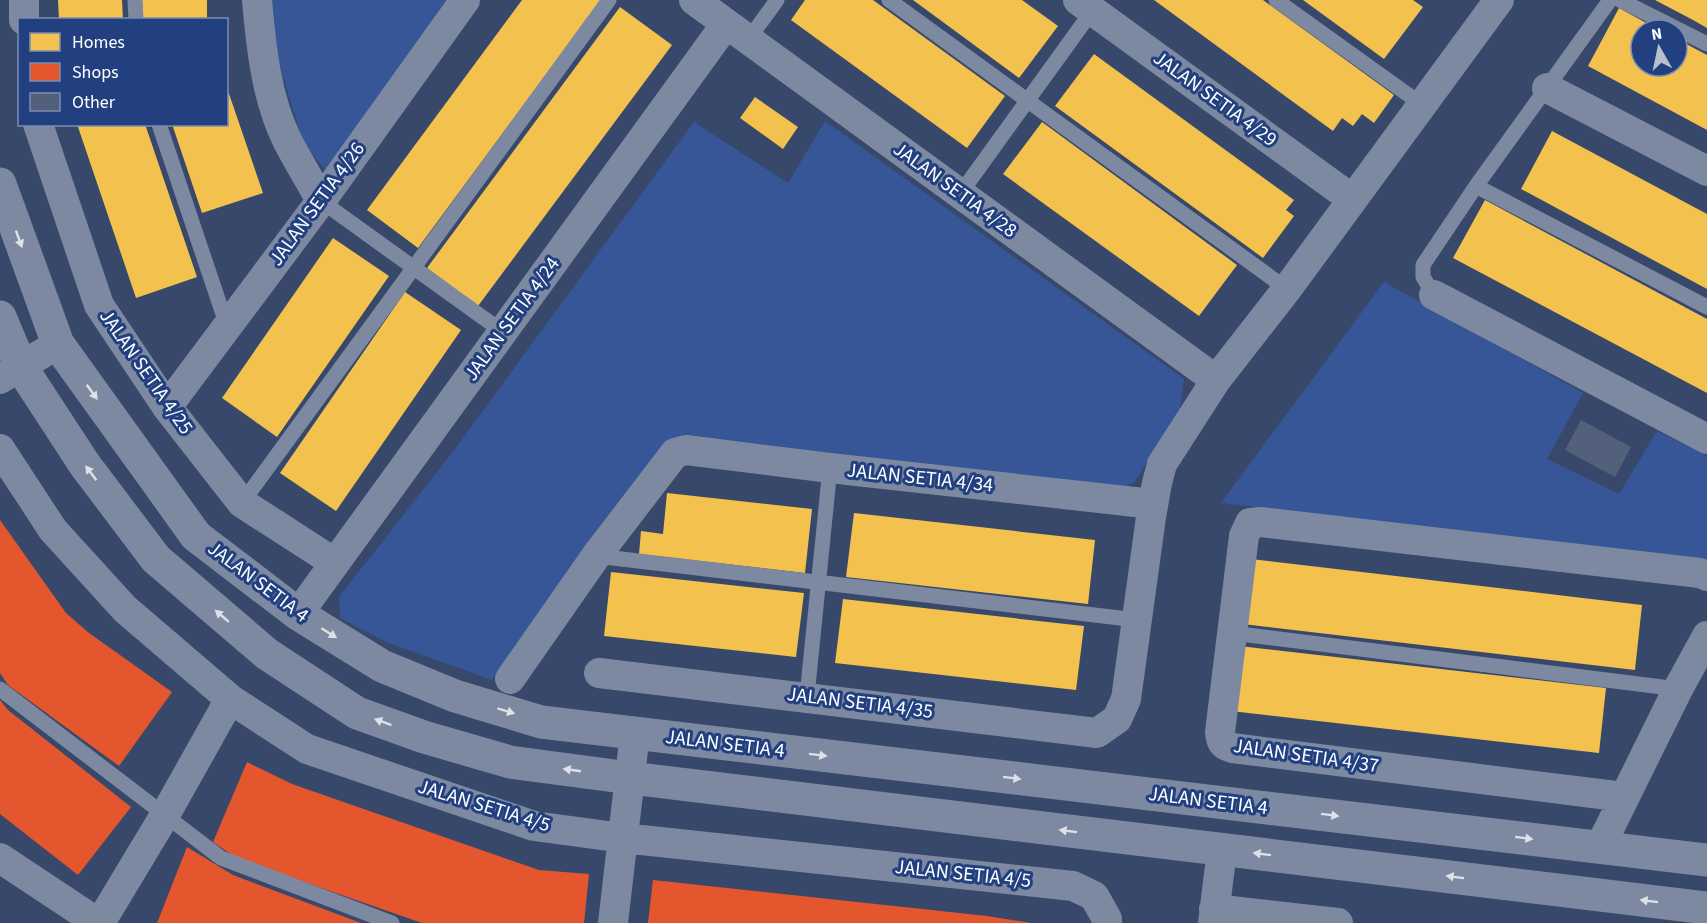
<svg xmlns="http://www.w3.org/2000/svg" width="1707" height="923" font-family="'Source Sans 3',sans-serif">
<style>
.green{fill:#365697}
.homes{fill:#f2c14e}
.shops{fill:#e4572e}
.building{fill:#53607c}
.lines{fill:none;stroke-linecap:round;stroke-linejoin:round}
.service{stroke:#7d89a0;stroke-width:15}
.minor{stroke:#7d89a0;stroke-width:30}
.tertiary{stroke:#7d89a0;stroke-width:33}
.oneway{fill:#dee2e7}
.labels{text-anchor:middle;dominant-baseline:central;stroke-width:6;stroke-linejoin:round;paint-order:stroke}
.street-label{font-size:20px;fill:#fff;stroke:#224080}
</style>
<rect width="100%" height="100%" fill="#38486a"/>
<!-- green -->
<path class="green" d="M270 0H446L327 171 304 146 272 40Z
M825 121 1184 379 1180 409 1134 483 1116 489 660 449 492 680 386 642 340 618 339 597 455 449 694 122 788 183Z
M1384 282 1583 393 1547 459 1619 494 1657 431 1707 456V561L1221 503Z"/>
<!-- homes -->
<path class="homes" d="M58 0H122L123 20H59Z
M142 0H207V20H143Z
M522 0H601L418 248 367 210Z
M805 0H873L1005 96 967 148 791 20Z
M913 0H1022L1058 26 1019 78Z
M1154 0H1263L1394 95 1374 123 1362 114 1353 126 1342 118 1333 131Z
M1303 0H1413L1423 7 1384 59Z
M1655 0H1707V28L1693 20Z
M620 7 672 45 478 306 427 268Z
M1619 8 1659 30H1641V66H1677V39L1707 55V130L1588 66Z
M1094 54 1294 200 1286 210 1294 216 1263 258 1055 106Z
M227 88 263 193 202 213 172 124H226Z
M755 97 798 127 783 149 740 118Z
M1042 122 1237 265 1199 316 1003 174Z
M77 124H145L197 277 136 298Z
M1552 131 1707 214V289L1521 189Z
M1485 200 1707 319V393L1453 258Z
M333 238 389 276 277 437 222 398Z
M405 292 461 330 336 511 280 473Z
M667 493 812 509 805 573 639 554 641 531 663 534Z
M854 513 1095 540 1088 604 846 577Z
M1251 559 1642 605 1635 670 1243 624Z
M611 572 804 593 796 657 604 636Z
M843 599 1084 626 1076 690 835 663Z
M1239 646 1606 688 1599 753 1231 711Z"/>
<!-- shops -->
<path class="shops" d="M0 520 66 613 89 633 172 692 119 766 8 685 0 673Z
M0 700 8 710 131 807 78 875 0 814Z
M247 762 292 784 539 870 589 874 584 923H422L238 859 213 842Z
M187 847 233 875 361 923H157Z
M653 880 987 916 1031 923H648Z"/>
<!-- building -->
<path class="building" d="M1581 420 1631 447 1615 477 1565 450Z"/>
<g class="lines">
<!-- service -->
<path class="service" d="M135 0 136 20
M889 0 1287 289
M1276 0 1421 104
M1620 0 1707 44
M748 40 777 0
M159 124 227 326
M1476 186 1707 307
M960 194 1095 7
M321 201 503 332
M1434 295 1423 277V265L1476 186 1610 0
M242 503 609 0
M596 556 1137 620
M1232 633 1678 689
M0 689 221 858 392 923
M807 696 830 468"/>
<!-- minor -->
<path class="minor" d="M24 0V20
M257 0C261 46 266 97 287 140 297 160 310 180 321 201
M694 0 1216 380
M1078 0 1352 199
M1547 88 1707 171
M38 124 99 305 167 407 242 503 335 563
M1434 295 1707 439
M0 379 58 344
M167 407 321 201 465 0
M0 449 53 530 125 609 230 699 307 749 534 826 623 838 1073 886 1094 896 1107 919V923
M298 614 726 24
M599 673 1097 733 1117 719 1126 699 1151 517 1157 483 1162 464 1216 380 1287 289 1499 0
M510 679 596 556 675 453 686 450 830 468 1153 504
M1624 797 1232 748C1222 745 1221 742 1220 732L1244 536 1250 523 1261 522 1700 573 1707 576
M1600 847 1678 689 1707 636
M0 858 98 923
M1214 909 1338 923
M100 923 165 815 230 699
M613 923 635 733
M1213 923 1222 850"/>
<!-- tertiary -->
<path class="tertiary" d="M0 184 58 344 196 536 298 614 382 666 455 696 541 722 1707 860
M0 317 21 367 85 465 156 559 267 654 357 713 424 737 510 762 630 778 1707 908"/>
</g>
<!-- one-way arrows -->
<defs><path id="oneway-solid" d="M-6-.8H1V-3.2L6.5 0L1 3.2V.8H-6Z" transform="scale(1.5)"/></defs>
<g class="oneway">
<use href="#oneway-solid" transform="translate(19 239) rotate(70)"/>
<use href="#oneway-solid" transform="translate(92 392) rotate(54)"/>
<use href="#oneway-solid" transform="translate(91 473) rotate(-127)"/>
<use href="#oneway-solid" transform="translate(222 616) rotate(-139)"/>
<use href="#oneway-solid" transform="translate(329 633) rotate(32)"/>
<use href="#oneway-solid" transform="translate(506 711) rotate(17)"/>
<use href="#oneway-solid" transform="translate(383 722) rotate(-160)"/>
<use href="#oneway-solid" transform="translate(818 755) rotate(7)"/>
<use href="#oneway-solid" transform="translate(572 770) rotate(-172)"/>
<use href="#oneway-solid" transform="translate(1012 778) rotate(7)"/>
<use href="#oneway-solid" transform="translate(1330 815) rotate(7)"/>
<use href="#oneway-solid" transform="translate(1068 831) rotate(-173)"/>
<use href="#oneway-solid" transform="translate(1524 838) rotate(7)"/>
<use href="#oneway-solid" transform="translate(1262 854) rotate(-173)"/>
<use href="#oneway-solid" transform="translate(1455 877) rotate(-173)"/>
<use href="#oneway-solid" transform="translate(1649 901) rotate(-173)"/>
</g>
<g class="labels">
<!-- street labels -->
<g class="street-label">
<text transform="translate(1215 99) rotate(36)">JALAN SETIA 4/29</text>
<text transform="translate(955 190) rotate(36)">JALAN SETIA 4/28</text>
<text transform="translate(317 204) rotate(-54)">JALAN SETIA 4/26</text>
<text transform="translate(512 319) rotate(-54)">JALAN SETIA 4/24</text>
<text transform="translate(146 372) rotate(55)">JALAN SETIA 4/25</text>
<text transform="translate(920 478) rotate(6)">JALAN SETIA 4/34</text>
<text transform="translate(258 582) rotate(37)">JALAN SETIA 4</text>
<text transform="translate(860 703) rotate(7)">JALAN SETIA 4/35</text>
<text transform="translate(725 744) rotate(7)">JALAN SETIA 4</text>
<text transform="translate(1306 756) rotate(8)">JALAN SETIA 4/37</text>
<text transform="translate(1208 801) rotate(7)">JALAN SETIA 4</text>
<text transform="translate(484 806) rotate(17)">JALAN SETIA 4/5</text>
<text transform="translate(963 874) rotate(6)">JALAN SETIA 4/5</text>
</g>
</g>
<!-- legend -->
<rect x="18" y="18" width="210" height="108" fill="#224080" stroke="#7a8cb3" stroke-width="1.5"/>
<rect x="30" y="33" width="30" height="18" fill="#f2c14e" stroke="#7a8cb3" stroke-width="1.5"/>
<text x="72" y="48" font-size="18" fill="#ffffff">Homes</text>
<rect x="30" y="63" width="30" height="18" fill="#e4572e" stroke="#7a8cb3" stroke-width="1.5"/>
<text x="72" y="78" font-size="18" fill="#ffffff">Shops</text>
<rect x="30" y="93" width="30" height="18" fill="#53607c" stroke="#7a8cb3" stroke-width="1.5"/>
<text x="72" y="108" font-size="18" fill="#ffffff">Other</text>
<!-- north arrow -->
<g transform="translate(1659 48) rotate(351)"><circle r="28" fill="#224080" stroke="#7a8cb3" stroke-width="1.5"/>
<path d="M0-4.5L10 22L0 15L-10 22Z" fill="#b9bfcb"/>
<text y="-9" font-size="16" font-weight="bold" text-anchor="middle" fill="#ffffff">N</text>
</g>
</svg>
